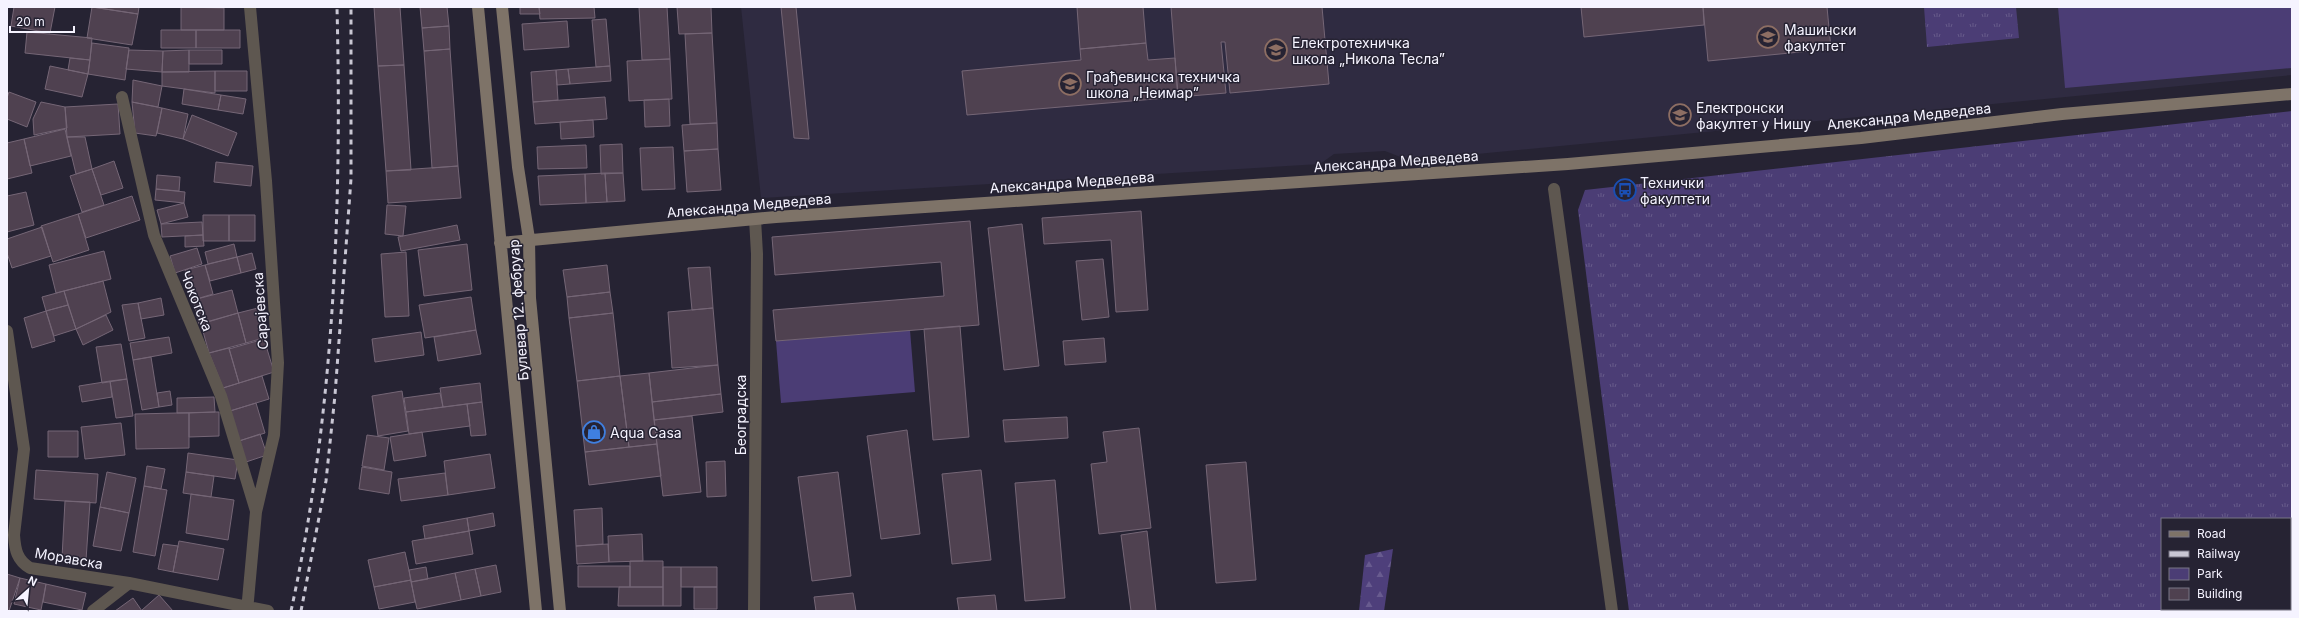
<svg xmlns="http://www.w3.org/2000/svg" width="2299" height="618" font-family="Inter,sans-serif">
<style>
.built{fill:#2f2b41}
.grass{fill:url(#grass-tufts);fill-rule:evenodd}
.forest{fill:url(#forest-firs)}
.park{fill:#4b3d75}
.building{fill:#4f4150;stroke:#756676}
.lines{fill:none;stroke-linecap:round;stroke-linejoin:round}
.street{stroke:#5e5750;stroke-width:12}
.secondary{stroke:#7e7368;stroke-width:12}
.rail{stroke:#c9c7d4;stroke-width:3;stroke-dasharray:5 5;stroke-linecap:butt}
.labels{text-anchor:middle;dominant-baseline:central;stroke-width:3;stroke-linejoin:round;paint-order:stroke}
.poi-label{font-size:14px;fill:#f5f3ff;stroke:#262333;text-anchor:start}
.street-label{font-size:14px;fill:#f5f3ff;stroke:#262333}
</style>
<defs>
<pattern id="grass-tufts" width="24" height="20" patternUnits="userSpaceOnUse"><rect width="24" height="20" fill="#4b3d75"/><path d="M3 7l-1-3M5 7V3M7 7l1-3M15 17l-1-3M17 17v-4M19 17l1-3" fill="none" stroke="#665a8a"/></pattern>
<pattern id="forest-firs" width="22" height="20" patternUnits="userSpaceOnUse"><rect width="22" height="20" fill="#4e3f7b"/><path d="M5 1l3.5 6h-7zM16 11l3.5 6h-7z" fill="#685b8f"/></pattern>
</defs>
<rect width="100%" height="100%" fill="#262333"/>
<!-- built -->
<path class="built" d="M741 7H2292V75L1477 154 1403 158 1385 151 1334 154 1320 164 761 198Z"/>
<!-- grass -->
<path class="grass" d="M1924 7H2016L2019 38 1927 47Z
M2292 111V611H1629L1578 210 1585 190ZM2162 519H2290V609H2162Z"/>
<!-- forest -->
<path class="forest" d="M1393 549 1384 611H1359L1365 555Z"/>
<!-- park -->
<path class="park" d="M2058 7H2292V68L2065 88Z
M910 330 915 392 781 403 776 341Z"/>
<!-- building -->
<path class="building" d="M14 7H55L50 33 11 26Z
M92 7 138 14 132 45 87 38Z
M92 7H139L138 14Z
M181 7 224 8V30H181Z
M374 7H400L404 65 378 66Z
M420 7H447L449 26 422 28Z
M520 7H539L540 14H520Z
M539 7H594L595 18 540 19Z
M639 7H667L670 59 642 60Z
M677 7H711L712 33 679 34Z
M781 7H796L809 139 794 138Z
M1077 7H1143L1146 43 1080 49Z
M1171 7H1322L1329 84 1230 93 1225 42H1221L1226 93 1178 97Z
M1581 7H1703L1704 25 1584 37Z
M1703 7H1827L1831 49 1708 61Z
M606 19 610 66 596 67 592 20Z
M567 21 569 47 524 50 522 24Z
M449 26 450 49 424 51 422 28Z
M161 30H196V48H161Z
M196 30H240V48H196Z
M27 32 92 38 90 60 25 53Z
M712 33 717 123 690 124 685 34Z
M92 43 129 48 125 80 88 74Z
M1146 43 1148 60 1175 58 1178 97 967 115 962 71 1081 60 1080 49Z
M450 49 458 166 432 168 424 51Z
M129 50 163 51 162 72 126 69Z
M189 50H222V64H189Z
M189 50V72H162L163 51Z
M70 58 90 60 88 74 68 70Z
M670 59 672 99 629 101 627 61Z
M404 65 411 170 386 171 378 66Z
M50 66 88 74 82 97 45 89Z
M610 66 611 81 570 84 568 69Z
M568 69 570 84 557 85 556 70Z
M556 70 558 100 533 102 531 72Z
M215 71H247V91H215Z
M215 71V93L162 86V72Z
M133 80 162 86 158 107 132 102Z
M184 89 221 95 218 110 182 104Z
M9 92 36 102 27 127 7 119V98Z
M221 95 246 99 243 114 218 110Z
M605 97 607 119 535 124 533 102Z
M669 99 670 126 645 127 644 100Z
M41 102 65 107 67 128 34 135 33 119Z
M132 102 162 108 156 136 135 133Z
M118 104 120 134 67 137 65 107Z
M162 108 188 114 183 139 157 133Z
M192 115 237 133 228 156 183 139Z
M593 120 594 137 561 139 560 122Z
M717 123 718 149 684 151 682 125Z
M65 129 71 156 30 166 24 139Z
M67 137H85L92 169 76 174Z
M24 139 32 173 7 179V143Z
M622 144 623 173 601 174 600 145Z
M586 145 587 168 538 169 537 147Z
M673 147 675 189 642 190 640 148Z
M718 149 721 190 687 192 684 151Z
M114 161 123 188 101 195 92 169Z
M216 162 253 166 251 186 214 182Z
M458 166 461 198 388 203 386 171Z
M92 169 104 205 82 212 70 176Z
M605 173H623L625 201 607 202Z
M605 173 607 202 586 203 585 174Z
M585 174 586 203 540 205 538 176Z
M157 175 180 177 179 191 156 189Z
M156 189 185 192 184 203 155 200Z
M26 192 34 225 7 232V196Z
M132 196 140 220 86 238 78 214Z
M184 203 188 217 161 224 157 210Z
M387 205 406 206 403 236 385 234Z
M1141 211 1148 310 1116 312 1111 240 1044 244 1042 218Z
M78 214 89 250 53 262 41 226Z
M203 215H229V241H203Z
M229 215H255V241H229Z
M970 221 979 325 776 341 773 310 944 296 941 262 775 275 772 237Z
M202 222 203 235 162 237 161 224Z
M1022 224 1039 366 1004 370 988 228Z
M457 225 460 240 401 251 398 237Z
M42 227 51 256 12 268 7 253V239Z
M203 235 204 246 185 247V236Z
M234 244 237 257 208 264 205 252Z
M467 244 472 290 424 296 418 250Z
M197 248 202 264 175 273 170 256Z
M104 251 111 279 56 293 49 265Z
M406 252 409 316 385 317 381 254Z
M252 253 256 269 241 273 237 257Z
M237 257 241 273 210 281 205 265Z
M1103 259 1109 317 1082 320 1076 261Z
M205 265 213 294 193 300 185 270Z
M607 265 610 292 567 297 563 270Z
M710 267 713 308 692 310 688 268Z
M103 281 111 312 76 329 64 291Z
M232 290 238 313 199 324 193 300Z
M64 291 68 305 46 311 42 297Z
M610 292 613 313 569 318 567 297Z
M471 297 476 330 425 338 419 305Z
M161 298 164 315 141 319 138 303Z
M138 303 145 338 129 341 122 305Z
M68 305 76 329 54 336 46 311Z
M258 308 267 337 246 343 238 313Z
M713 308 718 365 672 368 668 312Z
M46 311 55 341 32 348 24 318Z
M238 313 246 343 209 353 201 324Z
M613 313 620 376 577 381 569 318Z
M106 315 113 330 83 345 76 329Z
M960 326 969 437 933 440 924 329Z
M476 330 481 354 438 361 434 337Z
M421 332 424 355 375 362 372 339Z
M169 337 172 353 133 360 130 343Z
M1104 338 1106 362 1065 365 1063 341Z
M264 339 274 372 239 383 229 349Z
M121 344 127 379 102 383 96 347Z
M229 348 239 383 223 388 209 353Z
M151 357 159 407 142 410 133 360Z
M718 365 721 394 652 402 649 373Z
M649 373 657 444 629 447 620 376Z
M262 376 269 399 230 411 223 388Z
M620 376 629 447 585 452 577 381Z
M127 379 133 416 116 418 110 381Z
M110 381 112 397 82 402 79 386Z
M480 383 482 402 443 407 440 388Z
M170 391 172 405 159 407 157 393Z
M402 391 408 431 378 436 372 396Z
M440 393 443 407 406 412 404 398Z
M721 394 723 412 654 420 652 402Z
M214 397 215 412 177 413V398Z
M482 402 486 435 471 436 467 404Z
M256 403 265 433 239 441 230 411Z
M467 404 470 426 409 434 406 412Z
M215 412H219V436L189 437V413Z
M177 413H189V448L136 449 135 414Z
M692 416 701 492 663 496 654 420Z
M1067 417 1068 438 1005 442 1003 420Z
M121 423 125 455 85 459 81 427Z
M1139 428 1151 528 1099 534 1091 464 1107 462 1103 432Z
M907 430 920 534 881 539 867 436Z
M48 431H78V457H48Z
M422 432 426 456 394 461 390 437Z
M260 434 267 455 246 462 239 441Z
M367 435 389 438 384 470 362 466Z
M657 444 661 476 589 485 585 452Z
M188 453 238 460 235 479 186 472Z
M490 454 495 488 448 495 444 461Z
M725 461 726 496 707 497 706 462Z
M1246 462 1256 580 1216 583 1206 465Z
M147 466 165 469 161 489 144 486Z
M362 467 392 472 389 494 359 489Z
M36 470 98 474 96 503 34 499Z
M981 470 991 560 952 564 942 474Z
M107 472 136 478 129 513 100 507Z
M186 472 214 476 211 497 183 493Z
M838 472 851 576 812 581 798 477Z
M445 473 448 495 401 501 398 479Z
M1055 480 1065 598 1025 601 1015 483Z
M144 486 167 490 155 556 133 552Z
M191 494 234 500 228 540 186 533Z
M65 501 90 502 86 560 62 558Z
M100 507 129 513 121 551 93 546Z
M602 508 603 544 576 546 574 510Z
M493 513 495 526 469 531 467 518Z
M467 518 469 531 425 539 423 526Z
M469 531 473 554 416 564 412 541Z
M1147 531 1156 611H1131L1121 535Z
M642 534 643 561 609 562 608 536Z
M179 541 224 549 218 580 173 572Z
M163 544 178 546 173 572 158 569Z
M608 544 609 562 577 564 576 546Z
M405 552 411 580 374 587 368 560Z
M630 561H663V587H630Z
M496 565 501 592 481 596 475 569Z
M578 566H630V587H578Z
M426 567 428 579 411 582 409 570Z
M663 567H681V606H663Z
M681 567H717V587H681Z
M475 569 481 596 461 600 455 573Z
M455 573 461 600 417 609 411 582Z
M7 574 20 578 9 611H7Z
M20 578 46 584 41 610 14 604Z
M411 580 415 602 379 609 374 587Z
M46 584 86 593 82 610 43 602Z
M619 587H663V606H618Z
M694 587H717V609H694Z
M853 593 856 611H816L814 597Z
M159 595 173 611H143L142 610Z
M995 595 997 611H959L957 598Z
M133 598 142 611H115Z"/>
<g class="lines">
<!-- street -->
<path class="street" d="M122 97 154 235 221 396 256 511
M1554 189 1612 611
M7 331 24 449 14 535C15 550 17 560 30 568L129 583 268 611
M93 611 129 583
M247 611 256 512 274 435 278 363 266 181 250 7
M754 611 757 254 755 219"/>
<!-- secondary -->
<path class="secondary" d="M478 7 536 611
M502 7 518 167 529 239 530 298 560 611
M500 243 776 217 1568 164 1861 138 2062 114 2292 94"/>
<!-- rail -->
<path class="rail" d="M291 611C334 413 342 209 337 7
M301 611 326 481 335 395 351 179V7"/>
</g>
<!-- icons -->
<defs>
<g id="university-ring" transform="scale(1.15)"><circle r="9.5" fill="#262333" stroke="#8d6e63" stroke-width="1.5"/><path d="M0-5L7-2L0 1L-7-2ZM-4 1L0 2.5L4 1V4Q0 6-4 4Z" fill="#8d6e63"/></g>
<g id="school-ring" transform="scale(1.15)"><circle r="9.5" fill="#262333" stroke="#8d6e63" stroke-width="1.5"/><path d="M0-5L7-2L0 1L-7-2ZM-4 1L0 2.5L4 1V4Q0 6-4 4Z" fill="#8d6e63"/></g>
<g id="bus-ring" transform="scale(1.15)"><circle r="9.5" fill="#262333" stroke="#1a4fb4" stroke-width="1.5"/><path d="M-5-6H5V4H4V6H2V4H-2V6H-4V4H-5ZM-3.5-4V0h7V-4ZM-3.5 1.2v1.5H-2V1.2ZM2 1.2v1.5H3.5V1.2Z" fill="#1a4fb4"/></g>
<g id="shop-ring" transform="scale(1.15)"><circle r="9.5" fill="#262333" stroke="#3f7fe0" stroke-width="1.5"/><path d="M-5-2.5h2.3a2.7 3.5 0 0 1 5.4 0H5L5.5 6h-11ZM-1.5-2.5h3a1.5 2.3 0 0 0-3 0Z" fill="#3f7fe0"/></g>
</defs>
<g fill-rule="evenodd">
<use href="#university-ring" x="1768" y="37"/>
<use href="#school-ring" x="1276" y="50"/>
<use href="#school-ring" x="1070" y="84"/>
<use href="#university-ring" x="1680" y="115"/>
<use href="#bus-ring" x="1625" y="190"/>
<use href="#shop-ring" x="594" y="432"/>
</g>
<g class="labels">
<!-- poi labels -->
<g class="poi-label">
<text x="1784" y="29">Машински<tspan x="1784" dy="16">факултет</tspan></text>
<text x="1292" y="42">Електротехничка<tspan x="1292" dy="16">школа „Никола Тесла”</tspan></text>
<text x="1086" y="76">Грађевинска техничка<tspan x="1086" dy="16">школа „Неимар”</tspan></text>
<text x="1696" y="107">Електронски<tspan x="1696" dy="16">факултет у Нишу</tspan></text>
<text x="1640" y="182">Технички<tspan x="1640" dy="16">факултети</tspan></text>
<text x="610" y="432">Aqua Casa</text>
</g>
<!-- street labels -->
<g class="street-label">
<text transform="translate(1909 116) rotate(-6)">Александра Медведева</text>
<text transform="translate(1396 161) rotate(-4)">Александра Медведева</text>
<text transform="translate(1072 182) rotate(-4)">Александра Медведева</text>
<text transform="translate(749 205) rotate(-5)">Александра Медведева</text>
<text transform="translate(197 301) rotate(68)">Чокотска</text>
<text transform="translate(518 310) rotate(-94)">Булевар 12. фебруар</text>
<text transform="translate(260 311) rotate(-94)">Сарајевска</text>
<text transform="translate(740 415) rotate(-90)">Београдска</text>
<text transform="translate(69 558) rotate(10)">Моравска</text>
</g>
</g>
<!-- border -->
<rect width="2299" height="618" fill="none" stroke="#f5f3ff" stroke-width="16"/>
<!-- legend -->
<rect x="2161" y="518" width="130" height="92" fill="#262333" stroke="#797685"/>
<rect x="2169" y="531" width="20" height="6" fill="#7e7368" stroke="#797685"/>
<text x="2197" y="538" font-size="12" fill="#f5f3ff">Road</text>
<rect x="2169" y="551" width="20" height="6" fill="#c9c7d4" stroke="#797685"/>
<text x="2197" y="558" font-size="12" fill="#f5f3ff">Railway</text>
<rect x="2169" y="568" width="20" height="12" fill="#4b3d75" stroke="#797685"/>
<text x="2197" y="578" font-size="12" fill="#f5f3ff">Park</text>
<rect x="2169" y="588" width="20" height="12" fill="#4f4150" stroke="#797685"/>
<text x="2197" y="598" font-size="12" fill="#f5f3ff">Building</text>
<!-- north arrow -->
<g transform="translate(28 590) rotate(27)" stroke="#262333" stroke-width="3" paint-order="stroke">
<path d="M0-3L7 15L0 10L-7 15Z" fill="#f5f3ff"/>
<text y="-6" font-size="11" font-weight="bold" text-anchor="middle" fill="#f5f3ff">N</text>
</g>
<!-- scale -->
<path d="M10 26v6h64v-6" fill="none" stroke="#f5f3ff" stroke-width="2"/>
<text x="16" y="26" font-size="12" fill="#f5f3ff" stroke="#262333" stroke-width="3" paint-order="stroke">20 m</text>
</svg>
